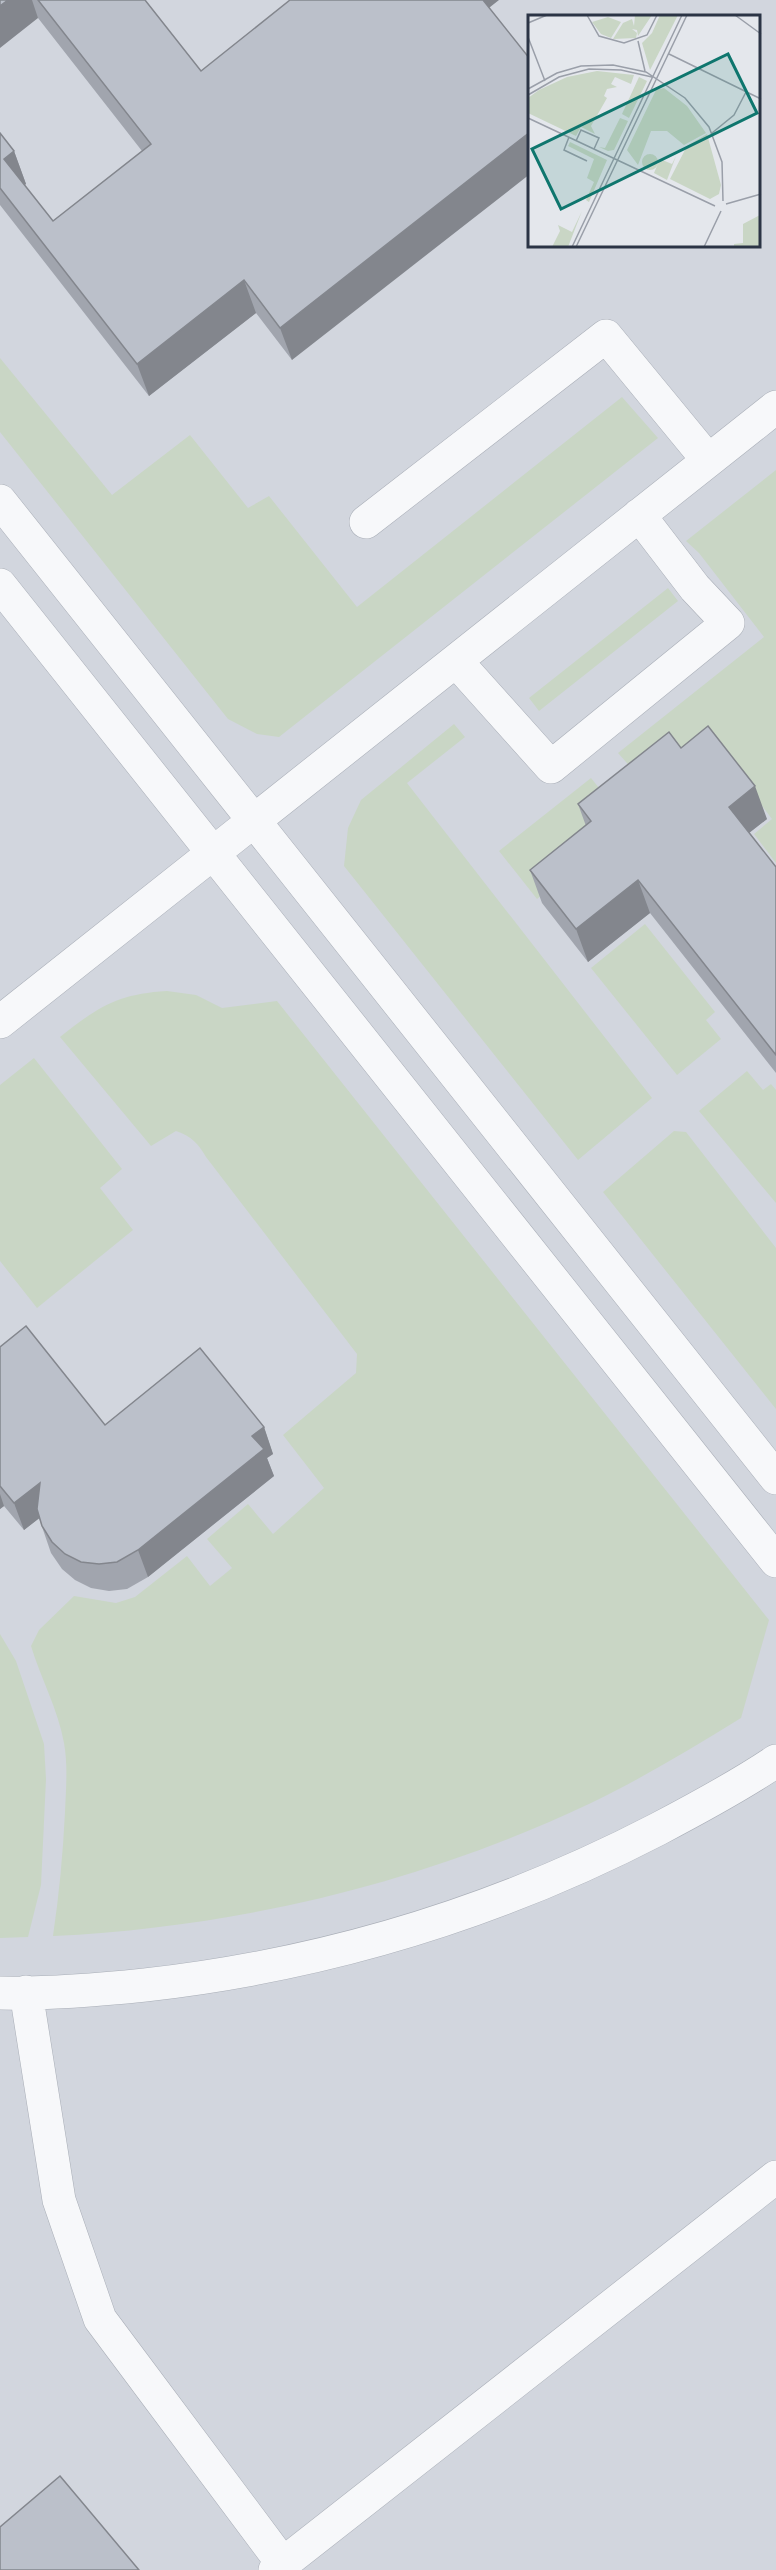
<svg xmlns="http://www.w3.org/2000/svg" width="776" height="2570" font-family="'Alegreya Sans',sans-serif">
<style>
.built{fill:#d2d6de;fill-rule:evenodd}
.green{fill:#c9d6c5}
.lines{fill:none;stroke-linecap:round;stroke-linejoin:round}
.minor-casing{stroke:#a9aeb7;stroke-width:34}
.minor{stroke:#f7f8fa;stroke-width:33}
.wall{fill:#a1a5ae}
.shaded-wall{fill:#83868d}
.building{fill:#bbc0ca;stroke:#83868d;stroke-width:1.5}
.inset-road{fill:none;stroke:#9a9fa9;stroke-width:1.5}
.view{fill:#0f766e;fill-opacity:0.15;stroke:#0f766e;stroke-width:3}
.inset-edge{fill:none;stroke:#2b3445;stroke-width:3}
</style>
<rect width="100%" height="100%" fill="#e4e7ec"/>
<!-- built -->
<path class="built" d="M0 0H776V2570H0ZM530 16H760V246H530Z"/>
<!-- green -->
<path class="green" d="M0 358 112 495 190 435 248 508 269 496 357 607 622 397 658 438 279 737 257 734 228 719 0 432Z
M776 470V863L754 834 772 819 718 747 642 780 618 753 764 637 699 553 686 541Z
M668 588 678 601 539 711 529 698Z
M454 724 465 737 407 783 652 1098 578 1160 344 866 348 828 361 800Z
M591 778 615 808 595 853 537 899 499 851Z
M645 924 715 1012 706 1020 721 1039 677 1075 591 968Z
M167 991 196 995 222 1008 277 1001 769 1620 741 1718C692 1748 643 1778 591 1803 422 1883 239 1927 53 1936 59 1895 63 1854 65 1812 66 1789 68 1765 64 1743 58 1709 41 1679 31 1646L39 1630 74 1596 116 1603 135 1597 187 1556 210 1586 232 1568 207 1539 248 1504 273 1534 324 1488 283 1435 356 1373 357 1354 206 1157C198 1143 191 1136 176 1131L151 1146 60 1037C98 1007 117 994 167 991Z
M34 1058 122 1169 100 1188 133 1230 37 1308 0 1261V1085Z
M747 1071 763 1090 771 1084 776 1090V1203L699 1111Z
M674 1131 686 1132 776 1248V1409L603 1192Z
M0 1634 16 1661 44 1744 46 1779 41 1885 28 1937 0 1938Z"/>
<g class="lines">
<!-- minor casing -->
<g class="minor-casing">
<path id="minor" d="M0 501 776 1478
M366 522 606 336 708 460
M0 585 776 1561
M456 661 551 767 728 623 695 588 639 515
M0 1022 776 407
M26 1992 59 2200 100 2319 283 2564
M0 1993C48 1994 97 1990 145 1985 324 1965 498 1912 658 1829 698 1808 739 1786 776 1761
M275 2570 776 2177"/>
</g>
<!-- minor -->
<use href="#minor" class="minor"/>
</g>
<!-- wall -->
<path class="wall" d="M0 0H145L201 71 489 8 292 360 256 313 149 396 0 205V133L14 151 26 184 24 185 53 221 142 151 38 18Z
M578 804 767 819 749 833 776 867V1073L650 913 588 962 542 903 530 870 586 826Z
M0 1347 105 1425 264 1427 273 1454 267 1458 274 1476 148 1577 127 1589 109 1591 91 1588 75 1580 62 1569 51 1553 39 1518 24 1530 4 1506 0 1509Z"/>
<!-- shaded-wall -->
<path class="shaded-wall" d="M8 0H32L38 18 0 48V6Z
M475 0H499L480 15Z
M530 132V174L292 360 280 328Z
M14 151 26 184 16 192 4 159Z
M244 280 256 313 149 396 137 364Z
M755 786 767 819 740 840 729 807Z
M638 880 650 913 588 962 576 929Z
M264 1427 273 1454 267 1458 274 1476 148 1577 138 1550 252 1436Z
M40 1483 50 1510 24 1530 14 1503Z
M0 1494 4 1506 0 1509Z"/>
<!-- building -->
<path class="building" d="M0 0H8L0 6Z
M38 0H145L201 71 290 0H483L530 59V132L280 328 244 280 137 364 0 188V133L14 151 4 159 53 221 151 144Z
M708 726 755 786 729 807 776 867V1055L638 880 576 929 530 870 591 821 578 804 669 732 681 748Z
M26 1326 105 1425 200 1348 264 1427 252 1436 264 1449 138 1550 117 1562 99 1564 81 1562 65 1554 52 1542 42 1526 37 1509 40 1483 14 1503 0 1486V1347Z
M60 2476 139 2570H0V2527Z"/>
<!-- overview -->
<g transform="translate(528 15)">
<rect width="232" height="232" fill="#e4e7ec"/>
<path d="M107 0H124L110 21 109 15 104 14 109 18 108 23 85 24 95 8 104 4 106 11ZM132 0H150L122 55 114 28 124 18ZM80 2 93 7 83 23 73 19 64 7ZM69 56 106 60 103 69 87 62 83 69 89 72 79 74 76 81 79 83 63 111 67 119 53 112 48 121 0 98V83L11 75 39 62ZM111 62 119 66 101 103 94 99ZM136 73 159 91 178 118 156 130 139 116H123L110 150 99 135 128 75ZM92 103 100 106 86 135 80 136 71 132 77 133ZM179 119 193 170 191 179 182 184 142 164 159 131ZM42 127 79 145 61 187 58 185 66 167 59 163 66 144 40 131ZM114 147a8 8 0 1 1 16 0a8 8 0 1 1-16 0ZM148 141 139 165 126 158 132 144 144 149ZM54 196 40 232H24L32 216 30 210 44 217ZM232 200V232H206V229L215 228V209Z" fill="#c9d6c5"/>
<path class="inset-road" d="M59 0 71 21 96 28 119 20 129 0M207 0 233 19M0 8 19 0M0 22 17 66M110 26 117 56M141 39 233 84M0 74 29 58 53 51 85 50 118 57 157 83 181 112 194 147 195 186M0 80 31 62 61 54 93 55 124 62M0 103 187 191M184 118 206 100 218 77M41 122 36 135 59 146M48 126 53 115 71 123 66 134M198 189 233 179M44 232 154 0M48 232 159 0M176 232 193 196"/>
<path class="view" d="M200 39 229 98 33 194 4 134Z"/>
<rect width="232" height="232" class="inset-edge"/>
</g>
</svg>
